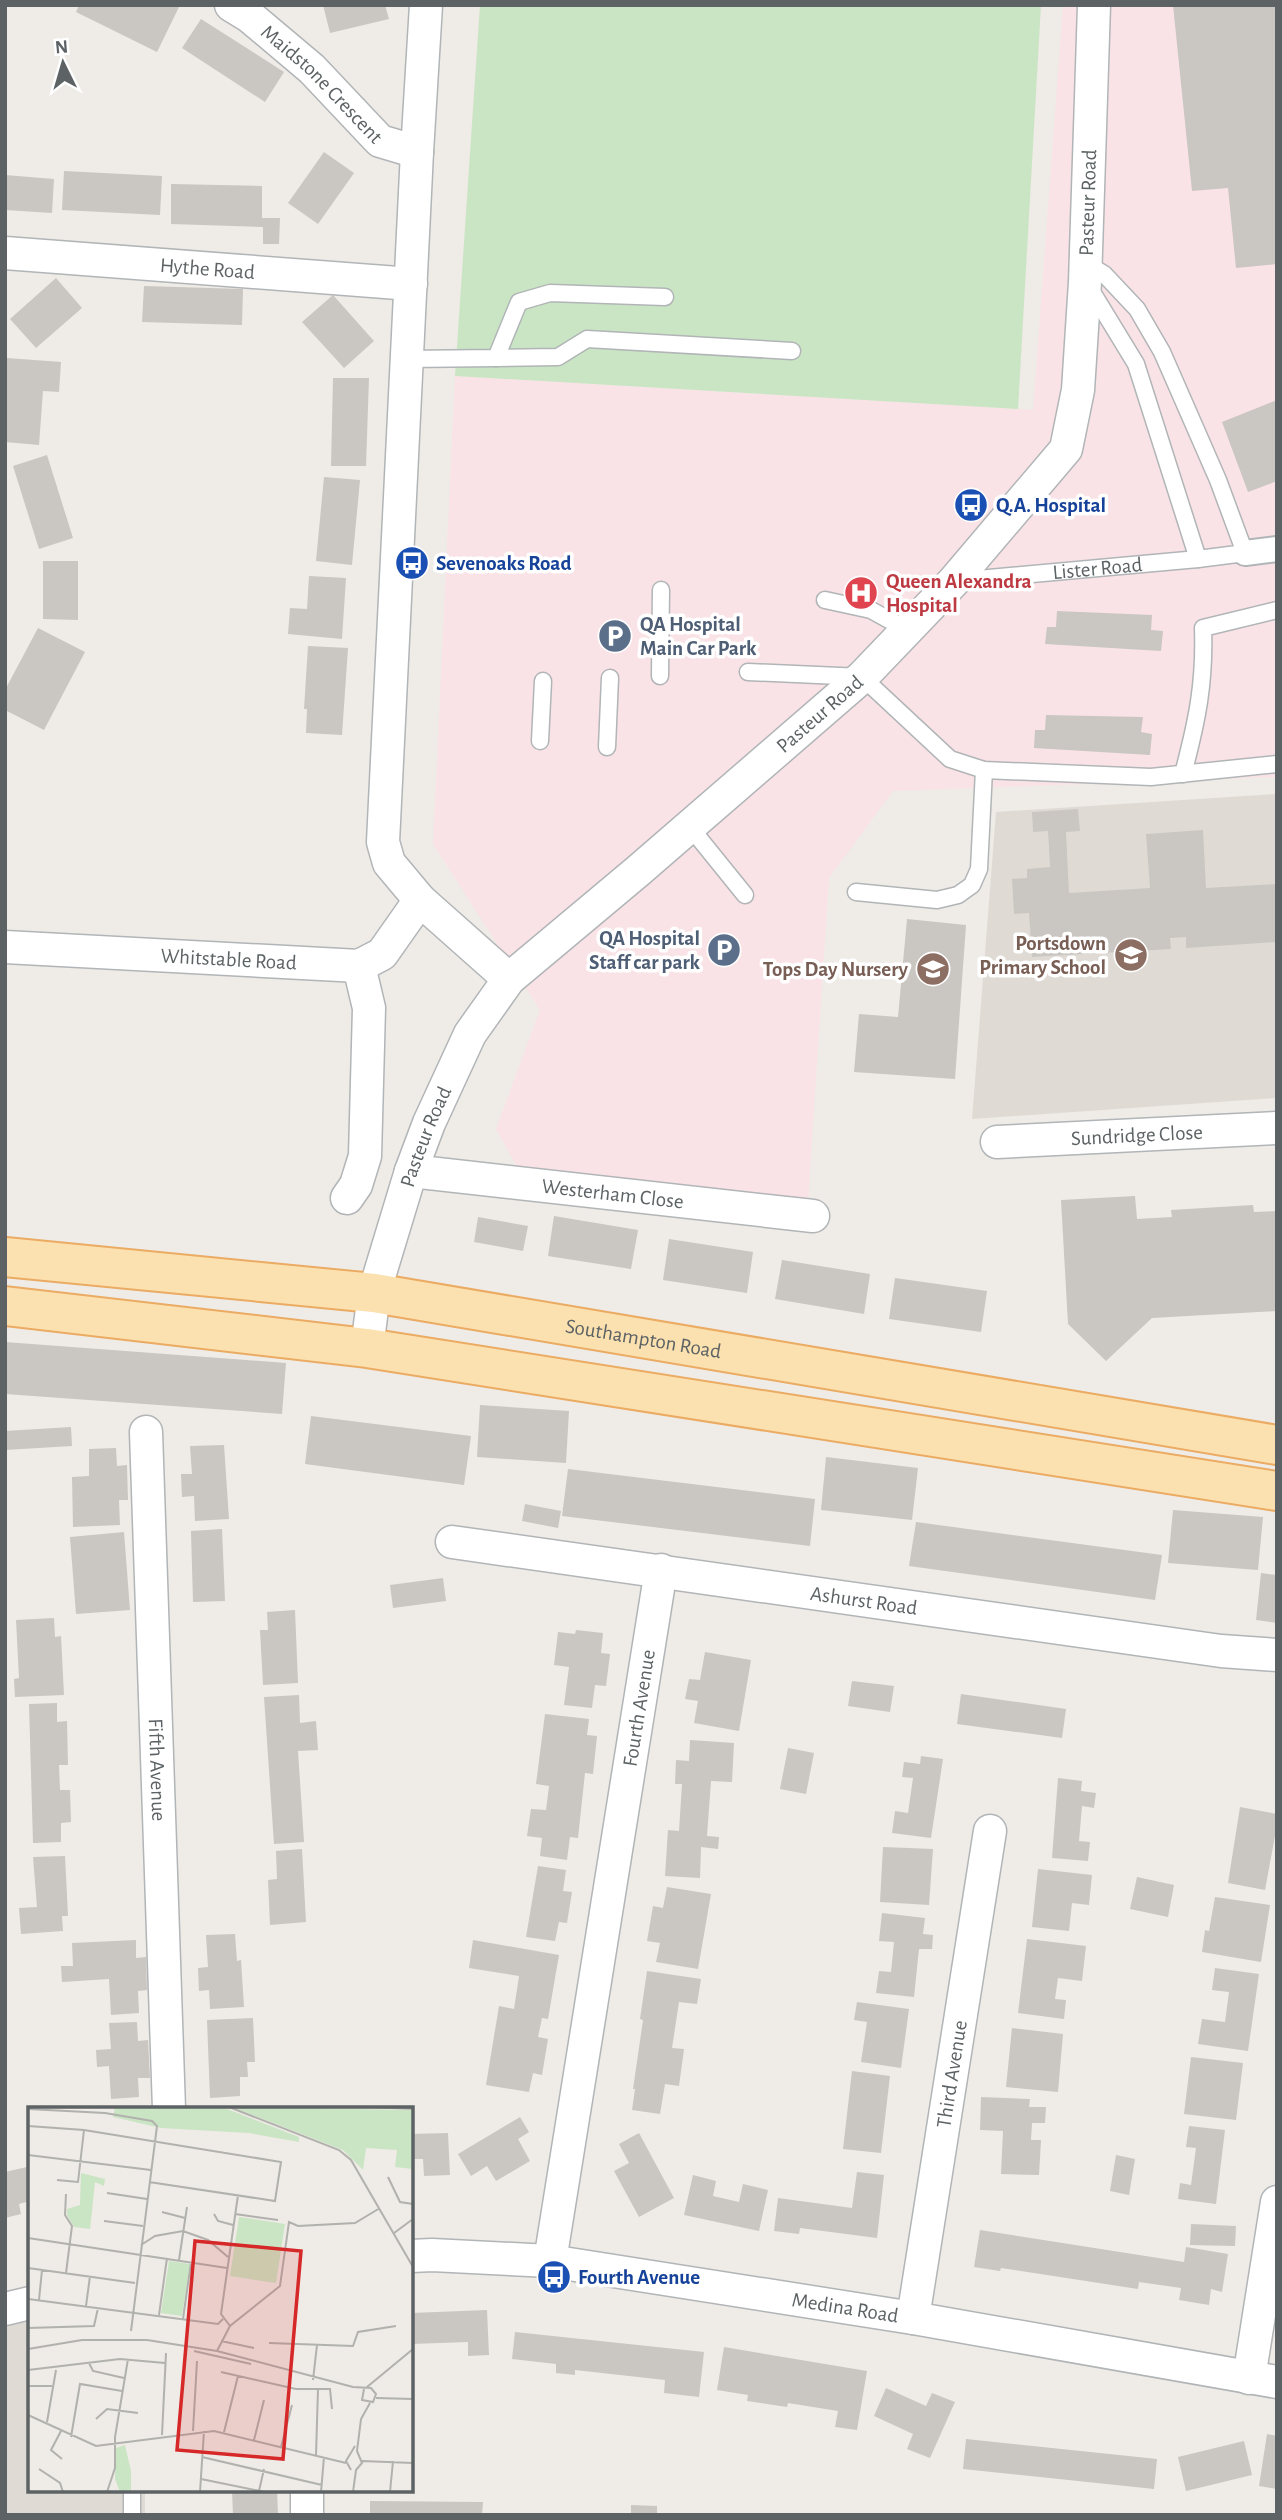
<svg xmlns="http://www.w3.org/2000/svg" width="1282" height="2520" font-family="'Alegreya Sans',sans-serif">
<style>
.education{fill:#dfdbd4}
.medical{fill:#fae3e6}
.green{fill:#cae5c4}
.building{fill:#cac6c2}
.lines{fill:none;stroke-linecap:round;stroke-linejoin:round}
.service-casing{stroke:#b1b5b7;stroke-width:19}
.pedestrian-casing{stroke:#b1b5b7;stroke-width:28}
.minor-casing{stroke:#b1b5b7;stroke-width:35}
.primary-casing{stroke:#ebab63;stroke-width:42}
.service{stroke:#fff;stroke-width:16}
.pedestrian{stroke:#fff;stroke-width:24}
.minor{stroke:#fff;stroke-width:32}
.primary{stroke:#fbe1af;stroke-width:38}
.labels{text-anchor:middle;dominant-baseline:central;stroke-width:7;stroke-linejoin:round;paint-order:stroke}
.street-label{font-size:21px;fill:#5d6365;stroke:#fff}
.transit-label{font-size:21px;font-weight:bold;fill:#164399;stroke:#fff;text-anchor:start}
.health-label{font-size:21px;font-weight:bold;fill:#be3a42;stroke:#fff;text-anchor:start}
.service-label{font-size:21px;font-weight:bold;fill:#4e5e75;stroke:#fff;text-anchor:start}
.education-label{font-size:21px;font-weight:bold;fill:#785e54;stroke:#fff;text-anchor:end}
.inset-road{fill:none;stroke:#b1b1ae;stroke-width:2}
.view{fill:#d62828;fill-opacity:0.15;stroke:#d62828;stroke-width:3.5}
.inset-edge{fill:none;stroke:#5d6365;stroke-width:3.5}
</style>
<rect width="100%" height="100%" fill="#efebe6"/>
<!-- education -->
<path class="education" d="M1277 794V1098L972 1119 996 812Z
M30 2321V2490H145V2515H5V2325Z"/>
<!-- medical -->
<path class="medical" d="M1063 5H1277V777L893 791 829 878 808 1202 516 1165 496 1129 540 1010 433 844 455 376 1033 410Z"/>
<!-- green -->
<path class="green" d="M480 5H1041L1018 409 455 376Z"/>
<!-- building -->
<path class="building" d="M79 5H180L157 52 76 12Z
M323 5H385L389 19 330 33Z
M1173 5H1277V264L1236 268 1228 188 1192 191Z
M201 19 284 72 265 102 182 48Z
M324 152 354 173 318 224 288 203Z
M64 171 162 176 160 215 62 210Z
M5 175 54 179 52 213 5 210Z
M171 184 262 186V218H280L279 244H263V227L171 224Z
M56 278 82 308 36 348 10 319Z
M144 286 243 289 242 325 142 322Z
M333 295 374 341 344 368 302 322Z
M7 358 61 362 59 392 43 391 39 445 5 442Z
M333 378H369L366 466H331Z
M1277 400V481L1248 492 1222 422Z
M47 455 73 538 39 549 13 466Z
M324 477 360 480 352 565 316 561Z
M43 561H78V620L43 619Z
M309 576 346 578 342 639 288 634 290 608 307 609Z
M1057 611 1152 615 1151 630 1163 631 1161 651 1045 644 1047 627H1056Z
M38 628 85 652 44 730 5 710V690Z
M308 646 348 648 342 735 306 733 307 709H304Z
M1046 715 1143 717 1141 732 1152 734 1150 755 1034 748 1035 730H1045Z
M1078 809 1080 831 1066 832 1069 893 1150 888 1146 834 1203 830 1206 888 1277 884V942L1186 948V937L1170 938 1171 949 1032 957 1029 913 1014 914 1012 879 1027 878V869L1050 867 1048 831 1033 832 1032 812Z
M907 919 966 925 955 1079 854 1072 859 1014 898 1017Z
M1135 1196 1137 1219 1172 1217 1171 1210 1253 1205 1254 1212 1277 1211V1311L1152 1318 1106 1361 1068 1324 1061 1200Z
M554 1216 638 1230 631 1269 548 1256Z
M478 1217 528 1226 523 1251 474 1242Z
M669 1239 753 1252 747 1293 663 1280Z
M782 1260 870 1274 864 1314 775 1299Z
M895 1278 987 1291 981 1332 889 1319Z
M5 1342 286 1363 282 1414 5 1394Z
M480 1405 569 1411 566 1463 477 1457Z
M311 1416 471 1436 464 1485 305 1464Z
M71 1427 72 1446 5 1450V1431Z
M224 1445 229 1519 195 1521 194 1496 182 1497 181 1474H192L190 1446Z
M116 1448 117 1466 127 1465 128 1500H119L120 1525 73 1527 72 1477 89 1476V1449Z
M826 1457 918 1468 912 1520 821 1510Z
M568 1469 815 1499 810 1546 562 1516Z
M525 1504 561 1511 558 1528 522 1521Z
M1173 1510 1263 1517 1258 1570 1168 1563Z
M916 1522 1162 1555 1155 1600 909 1566Z
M222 1529 225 1601 193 1602 191 1531Z
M124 1532 130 1610 76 1614 70 1537Z
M1261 1573 1277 1575V1623L1256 1620Z
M443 1578 446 1601 393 1608 390 1585Z
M295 1610 298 1683 263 1685 260 1630H268L267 1612Z
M54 1618 55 1637 61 1636 64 1695 15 1697 14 1679 19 1678 16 1620Z
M576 1630 603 1633 601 1653 610 1654 606 1686 595 1685 592 1708 564 1705 569 1667 554 1665 558 1632 575 1634Z
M705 1652 751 1660 739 1731 694 1723 698 1701 685 1699 689 1679 700 1680Z
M852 1681 894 1686 890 1712 848 1706Z
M961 1694 1066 1709 1062 1738 957 1724Z
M299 1695 300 1723 316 1721 318 1750 298 1751 304 1842 274 1844 264 1697Z
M57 1703V1722L67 1721 68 1765H59L60 1790H70L71 1822 61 1823V1842L33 1843 29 1704Z
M545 1714 589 1719 587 1735 597 1736 593 1774 585 1773 578 1838 570 1837 567 1860 540 1856 542 1838 527 1836 531 1809 546 1810 549 1786 536 1784Z
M690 1740 734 1743 732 1782 711 1781 707 1836 719 1837 718 1849 701 1847 700 1878 665 1876 668 1830 679 1831 682 1784H675L676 1760 689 1761Z
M788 1748 814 1753 806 1794 780 1789Z
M921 1756 943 1759 931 1838 892 1833 895 1811 908 1813 913 1778 902 1777 904 1762 920 1764Z
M1058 1778 1082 1781 1081 1791 1096 1793 1094 1808 1082 1806 1079 1841 1090 1842 1088 1861 1052 1858Z
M1240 1807 1277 1814V1825L1265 1890 1228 1883Z
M883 1847 933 1849 929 1905 880 1902Z
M302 1849 306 1922 270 1925 268 1880 277 1879 276 1851Z
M65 1856 68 1916H62L63 1931 21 1934 19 1908 37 1907 33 1857Z
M538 1866 566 1870 563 1891 572 1892 567 1923 559 1922 555 1941 526 1937Z
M1038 1869 1092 1875 1089 1905 1072 1903 1069 1931 1032 1927Z
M1137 1877 1174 1885 1168 1917 1130 1909Z
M667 1887 711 1894 698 1969 656 1962 660 1943 647 1941 653 1906 663 1908Z
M1215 1897 1270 1905 1261 1962 1202 1952 1205 1930 1209 1931Z
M882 1913 925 1918 923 1934 933 1935 932 1949H919L914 1997 876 1993 879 1971 891 1972 894 1942 879 1941Z
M235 1934 237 1961 241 1960 244 2007 210 2009 209 1990 199 1991 198 1968 208 1967 206 1935Z
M1027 1939 1086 1946 1082 1981 1058 1978 1055 1999 1066 2000 1064 2019 1018 2013Z
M136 1940V1958L146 1957 147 1990 138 1991 139 2013 111 2015 109 1979 62 1982 61 1966H73L72 1943Z
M473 1940 559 1955 548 2019 542 2018 538 2037 548 2039 542 2075 533 2073 529 2092 486 2085 499 2006 514 2009 519 1976 469 1968Z
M1215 1968 1259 1974 1248 2051 1198 2044 1202 2019 1225 2022 1229 1992 1212 1990Z
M647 1971 701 1979 697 2004 679 2002 672 2048 684 2049 679 2086 665 2084 660 2114 632 2110 635 2089H633L643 2020 640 2019Z
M857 2002 909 2009 901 2068 861 2062 867 2022 854 2020Z
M253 2018 255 2062H247L248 2077H240V2096L210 2098 207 2020Z
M137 2022 138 2041 148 2040 150 2078H138L139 2097 111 2099 109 2066 97 2067 96 2050 111 2049 109 2023Z
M1012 2028 1063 2034 1058 2092 1006 2087Z
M1191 2057 1243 2063 1236 2120 1184 2114Z
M852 2071 890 2076 881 2153 843 2149Z
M981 2097 1030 2099 1029 2107H1046L1045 2123H1032L1031 2140H1041L1039 2175 1001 2174 1003 2131 980 2130Z
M520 2117 529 2132 518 2139 530 2161 496 2181 487 2166 471 2176 458 2154Z
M1189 2126 1225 2130 1216 2204 1178 2199 1180 2183 1191 2185 1196 2148 1186 2147Z
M448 2133 450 2175 424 2176 423 2159H411V2134Z
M639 2133 674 2198 639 2217 614 2171 629 2163 619 2144Z
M1116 2155 1135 2159 1129 2195 1110 2191Z
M27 2167 30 2168V2201L19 2204 21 2214 5 2218V2172Z
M857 2172 884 2175 877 2238 800 2228 799 2234 774 2231 778 2198 852 2208Z
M693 2175 716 2181 713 2196 739 2202 743 2184 768 2190 759 2231 684 2215Z
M1191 2224 1236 2226 1235 2246 1190 2245Z
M980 2230 1184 2262 1186 2247 1228 2254 1222 2292 1211 2289 1209 2305 1179 2300 1181 2288 1139 2282 1138 2289 1001 2268 1000 2271 974 2267Z
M487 2310 489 2355 468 2356V2342L411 2344V2313Z
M515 2332 704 2352 699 2397 664 2393 665 2380 575 2370V2375L556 2373V2364L512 2359Z
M724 2347 867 2371 857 2430 835 2427 838 2411 788 2403 787 2407 747 2401 748 2395 717 2390Z
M886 2388 926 2406 932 2393 955 2402 930 2458 907 2449 913 2434 874 2416Z
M1267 2434 1277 2436V2489L1259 2486Z
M966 2439 1157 2459 1154 2489 963 2469Z
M1244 2441 1252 2475 1186 2491 1178 2457Z
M232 2490H277L278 2515H233Z
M370 2501 483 2502 482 2515H370Z
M631 2505 657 2506V2515H631Z"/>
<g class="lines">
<!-- service casing -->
<g class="service-casing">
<g id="service">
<path d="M1089 287 1136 364 1198 559"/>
<path d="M496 358 558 357 587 339 792 351"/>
<path d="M407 359 496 358 519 302 550 293 665 297"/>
<path id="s1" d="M956 581 1198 559 1245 553 1218 480 1162 352 1137 309 1104 274 1086 263"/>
<path d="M825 600 871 610 909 631"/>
<path d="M748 672 862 677 950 759 984 770 1151 777 1277 764"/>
<path d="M660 676 661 590"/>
<path d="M540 741 543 681"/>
<path d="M607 747 610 678"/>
<path d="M1183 774C1197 721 1205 683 1203 628L1277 610"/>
<path d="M690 827 745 895"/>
<path d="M856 892 937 900 958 895 972 885 979 869 984 770"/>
<path d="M132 2490V2515"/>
</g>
</g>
<!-- pedestrian casing -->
<g class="pedestrian-casing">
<path id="pedestrian" d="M1245 553 1277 549"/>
</g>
<!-- minor casing -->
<g class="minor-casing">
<g id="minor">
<path id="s2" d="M231 5 249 16 312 69 380 141 417 152"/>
<path d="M426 5 417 152 383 842 389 863 420 900 509 979"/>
<path id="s3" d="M5 253 411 284"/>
<path id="s4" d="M5 947 359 966 382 954 420 900"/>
<path id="s5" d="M997 1142 1277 1128"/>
<path id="s6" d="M411 1171 813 1216"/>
<path d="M347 1198 356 1185 365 1156 369 1008 359 966"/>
<path id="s7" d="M367 1348 374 1293 411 1171 429 1123 470 1034 509 979 638 871 862 677 954 581 1066 449 1078 390 1085 282 1094 5"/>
<path id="s8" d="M146 1432 169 2109"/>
<path id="s9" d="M452 1542 1221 1651 1277 1655"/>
<path id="s10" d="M411 2256 432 2255 550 2261 913 2318 1277 2382"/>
<path id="s11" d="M550 2261 661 1570"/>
<path d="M5 2309 30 2303"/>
<path id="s12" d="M913 2318 990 1831"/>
<path d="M1249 2378 1277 2202"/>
<path d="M307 2490V2515"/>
</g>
</g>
<!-- primary casing -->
<g class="primary-casing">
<g id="primary">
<path id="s13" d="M5 1257 374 1293 1277 1445"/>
<path d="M5 1306 367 1348 1277 1491"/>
</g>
</g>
<!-- service -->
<use href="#service" class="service"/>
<!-- pedestrian -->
<use href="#pedestrian" class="pedestrian"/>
<!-- minor -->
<use href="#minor" class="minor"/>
<!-- primary -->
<use href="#primary" class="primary"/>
</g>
<!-- icons -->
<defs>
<g id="bus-disc" transform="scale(1.75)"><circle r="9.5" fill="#1a4fb4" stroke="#fff"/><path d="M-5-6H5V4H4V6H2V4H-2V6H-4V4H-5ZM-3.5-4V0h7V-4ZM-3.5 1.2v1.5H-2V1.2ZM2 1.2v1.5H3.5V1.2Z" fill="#fff"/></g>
<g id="hospital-disc" transform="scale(1.75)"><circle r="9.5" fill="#e0444e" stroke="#fff"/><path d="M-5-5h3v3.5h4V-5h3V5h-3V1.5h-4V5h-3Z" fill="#fff"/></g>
<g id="parking-disc" transform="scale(1.75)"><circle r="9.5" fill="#5c6f8a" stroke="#fff"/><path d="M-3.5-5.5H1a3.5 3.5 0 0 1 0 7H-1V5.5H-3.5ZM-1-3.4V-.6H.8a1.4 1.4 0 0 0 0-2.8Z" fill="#fff"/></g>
<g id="school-disc" transform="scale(1.75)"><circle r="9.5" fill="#8d6e63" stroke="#fff"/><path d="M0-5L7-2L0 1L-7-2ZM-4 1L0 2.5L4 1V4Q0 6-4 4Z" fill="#fff"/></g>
</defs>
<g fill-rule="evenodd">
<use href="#bus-disc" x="971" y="505"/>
<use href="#bus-disc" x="412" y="563"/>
<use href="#hospital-disc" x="861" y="593"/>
<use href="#parking-disc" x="615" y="636"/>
<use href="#parking-disc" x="724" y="950"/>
<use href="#school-disc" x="1131" y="955"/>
<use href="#school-disc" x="933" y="969"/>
<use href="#bus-disc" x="554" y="2277"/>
</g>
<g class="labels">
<!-- street labels -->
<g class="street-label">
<text stroke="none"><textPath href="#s2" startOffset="121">Maidstone Crescent</textPath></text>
<text stroke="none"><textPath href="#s7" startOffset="1418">Pasteur Road</textPath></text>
<text stroke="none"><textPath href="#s3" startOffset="203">Hythe Road</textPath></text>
<text stroke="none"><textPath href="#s1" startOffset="142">Lister Road</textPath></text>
<text stroke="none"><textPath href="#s7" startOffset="808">Pasteur Road</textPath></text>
<text stroke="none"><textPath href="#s4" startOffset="224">Whitstable Road</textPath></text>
<text stroke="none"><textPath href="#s5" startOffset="140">Sundridge Close</textPath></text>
<text stroke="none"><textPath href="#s7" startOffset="220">Pasteur Road</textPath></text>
<text stroke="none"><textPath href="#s6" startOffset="203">Westerham Close</textPath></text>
<text stroke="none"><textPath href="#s13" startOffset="644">Southampton Road</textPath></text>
<text stroke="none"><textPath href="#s9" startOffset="416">Ashurst Road</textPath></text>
<text stroke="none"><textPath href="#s11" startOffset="560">Fourth Avenue</textPath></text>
<text stroke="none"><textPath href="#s8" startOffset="338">Fifth Avenue</textPath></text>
<text stroke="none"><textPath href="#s12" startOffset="247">Third Avenue</textPath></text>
<text stroke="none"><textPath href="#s10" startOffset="438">Medina Road</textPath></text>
</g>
<!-- transit labels -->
<g class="transit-label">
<text x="996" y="505">Q.A. Hospital</text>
<text x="436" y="563">Sevenoaks Road</text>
<text x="578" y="2277">Fourth Avenue</text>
</g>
<!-- health labels -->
<g class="health-label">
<text x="886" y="581">Queen Alexandra<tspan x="886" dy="24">Hospital</tspan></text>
</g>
<!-- service labels -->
<g class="service-label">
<text x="640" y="624">QA Hospital<tspan x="640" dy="24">Main Car Park</tspan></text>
<text x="700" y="938" text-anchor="end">QA Hospital<tspan x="700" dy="24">Staff car park</tspan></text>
</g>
<!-- education labels -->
<g class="education-label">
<text x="1106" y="943">Portsdown<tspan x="1106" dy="24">Primary School</tspan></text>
<text x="908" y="969">Tops Day Nursery</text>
</g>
</g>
<!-- overview -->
<g transform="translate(28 2107)">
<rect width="385" height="385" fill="#efebe6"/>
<path d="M87 0H194L271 30V35L221 26 133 21 85 10ZM204 0 385 3V62L367 60 369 43 338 41 335 63 315 43ZM53 66 77 72 76 79 67 75 62 122 46 120 39 108V102L52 98ZM211 110 257 117 248 176 202 169ZM141 154 162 157 154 209 133 206ZM97 338 103 364V385H92L87 372 88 341Z" fill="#cae5c4"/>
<path class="inset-road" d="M201 0 311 43 323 53 385 160M342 0 385 2M0 2 77 6 124 14 129 19 103 224M0 19 56 23 253 55 247 94 121 75M0 48 123 63M360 70 372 95 385 97M29 73 50 75 56 23M79 86 119 92M134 105 157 111M186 107 190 114 205 118M207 107 250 113M76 114 115 119M366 126 385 112M0 131 199 161M113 138 127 129 155 124 180 133 200 150M151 153 159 100M0 161 107 176M38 166 44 119 37 108 38 87M0 192 190 217 195 212M11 193 14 163M58 199 62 169M131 208 139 151M155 212 163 155M202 219 193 207 210 88M0 221 66 219 70 201M193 234 226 241M241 236 325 239 330 225 368 219M0 242 54 233H119L189 244 325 280 343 281 348 287 345 295 334 293 336 282M166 244 223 257M189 244 202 219 252 179 261 115 270 119 327 116 352 101M61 256 65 264 96 271M0 263 92 252 137 256M193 265 268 282H302L304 302M285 273 289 238M0 279H24M339 280 385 242M348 291 385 292M0 308 68 339 186 324 318 356M68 312 79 302 110 306M19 315 28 263M33 324 23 343 34 352M165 324 169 254M196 325 210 269M134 328 138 246M43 330 52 277 94 284M226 333 236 293M253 340 264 298M288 348 290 282M174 350 294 378M334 354 385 356M11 362 32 376 35 385M323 363 318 354 327 339M173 372 237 385M231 384 236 362M79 385 87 361V330L100 252M172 385 176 324M293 385 296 350M325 385 328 363 334 356 329 344 333 312 342 296M362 385 365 354"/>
<path class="view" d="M167 134 273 144 255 352 149 343Z"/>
<rect width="385" height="385" class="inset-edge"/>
</g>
<!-- border -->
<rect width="1282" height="2520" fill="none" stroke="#5d6365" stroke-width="14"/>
<!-- north arrow -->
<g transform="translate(63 63) rotate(355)" stroke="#ffffff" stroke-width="5" paint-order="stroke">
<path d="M0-5L12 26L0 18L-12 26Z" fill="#5d6365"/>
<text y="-10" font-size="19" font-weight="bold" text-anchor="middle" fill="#5d6365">N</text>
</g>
</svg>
